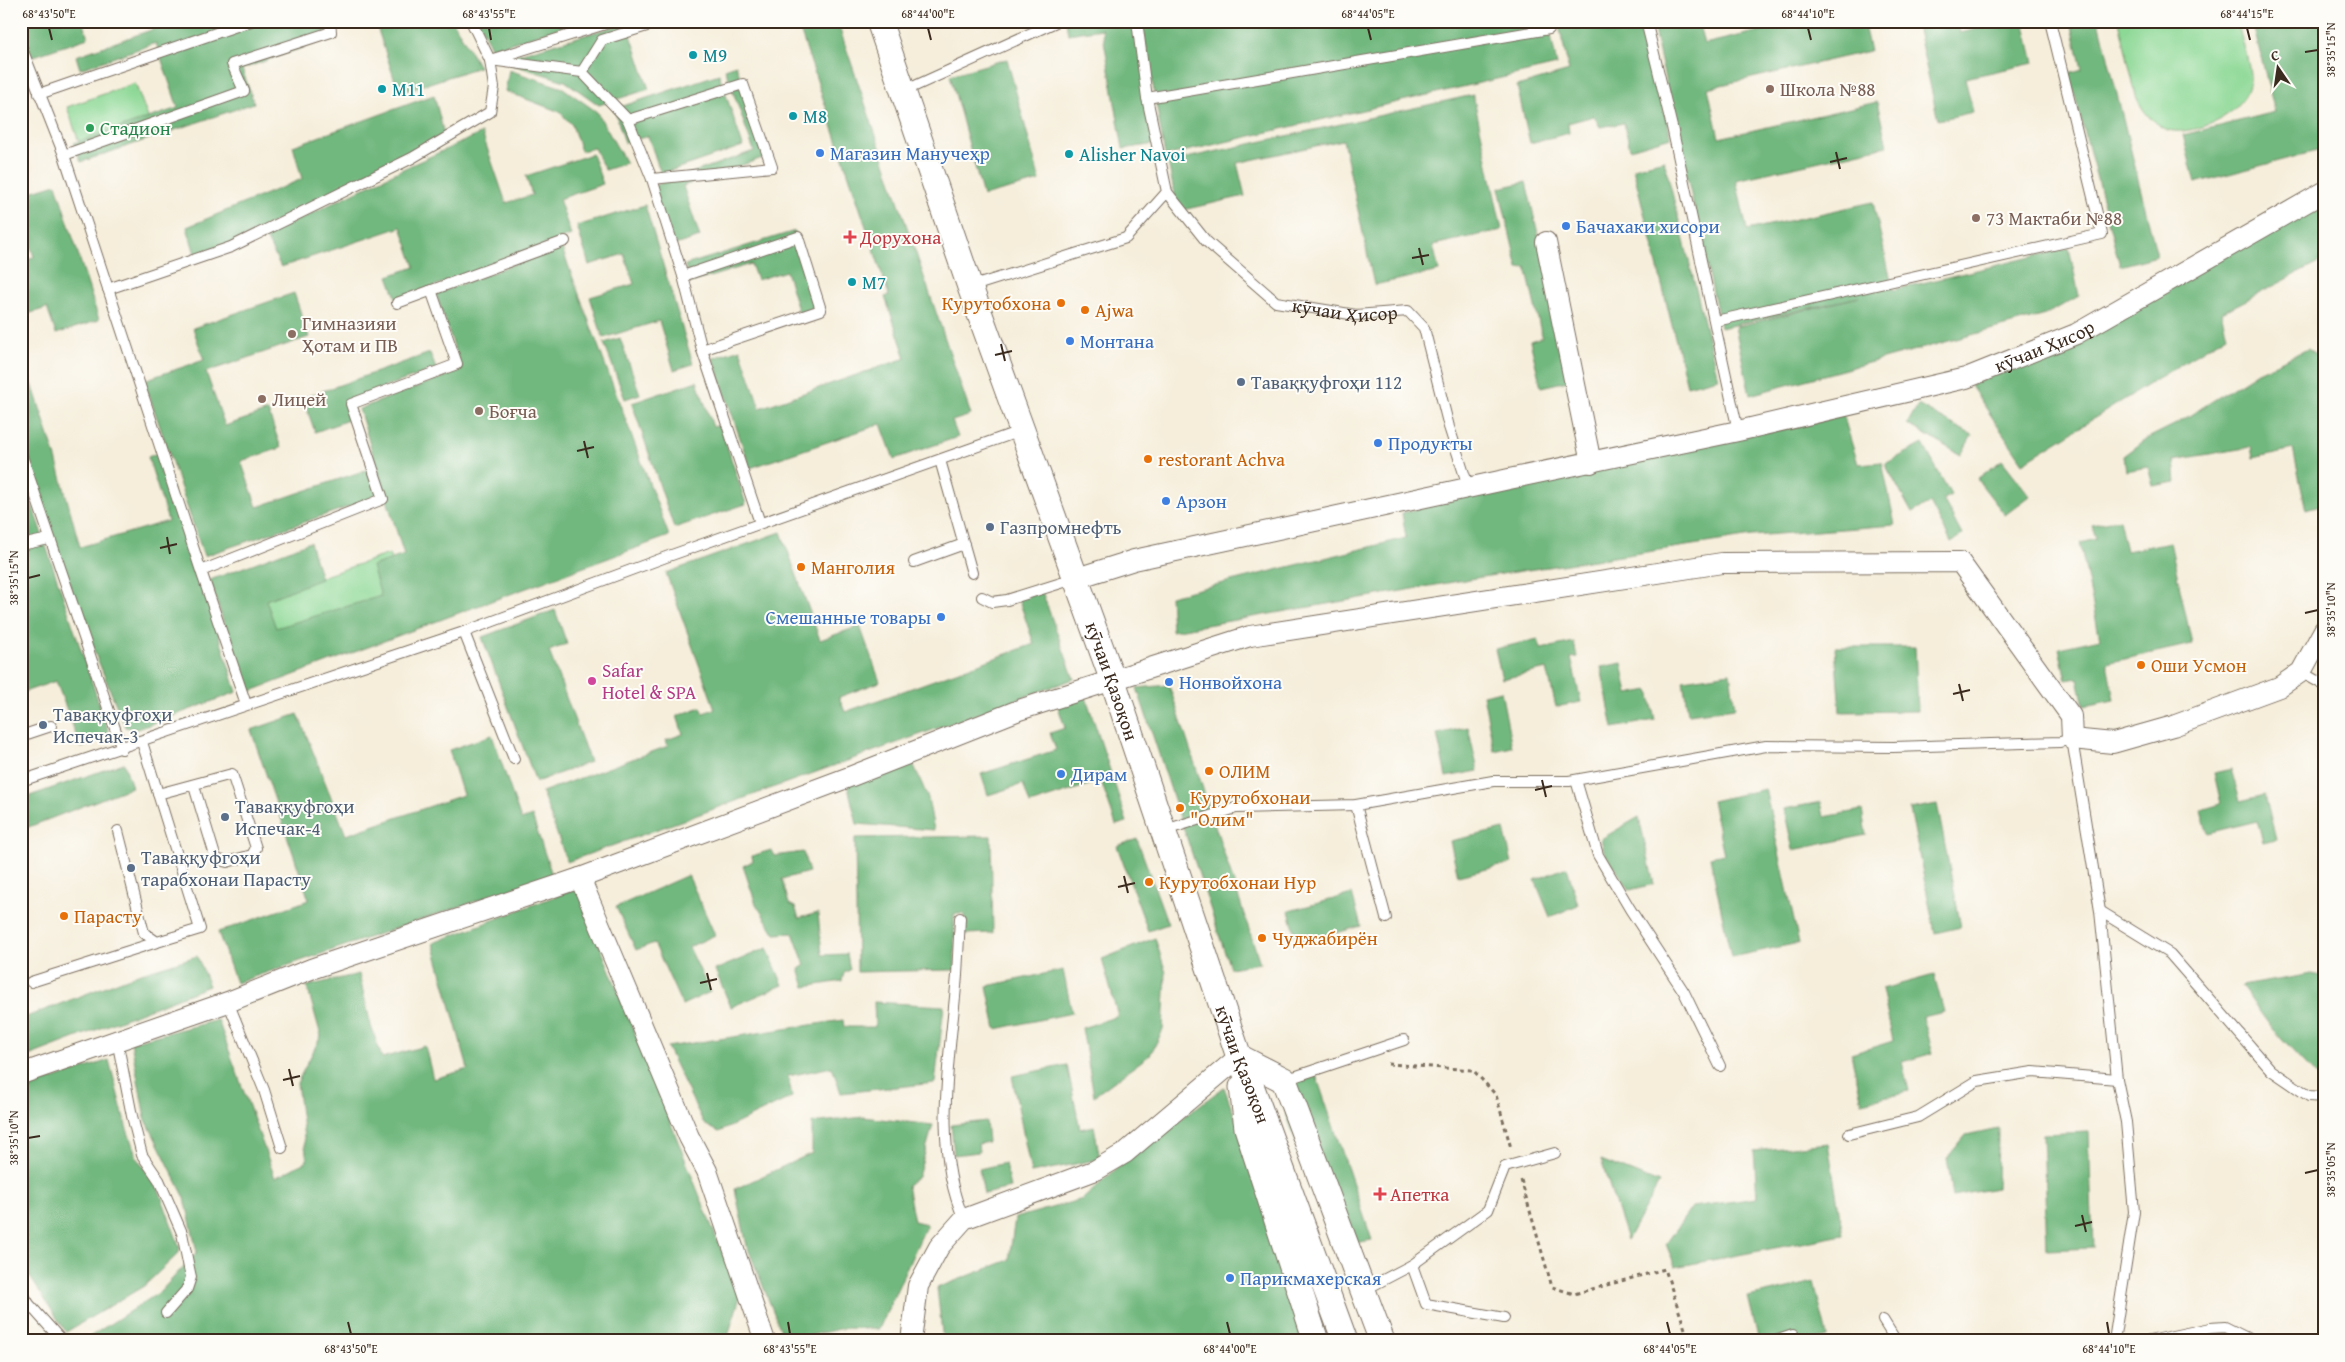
<svg xmlns="http://www.w3.org/2000/svg" width="2345" height="1362" font-family="'Gentium Book Plus',serif">
<style>
.green{fill:#8cd895;stroke:#64815a}
.forest{fill:#71b87e;stroke:#56714e}
.lines{fill:none;stroke-linecap:round;stroke-linejoin:round}
.service-casing{stroke:#7c6f60;stroke-width:12}
.minor-casing{stroke:#7c6f60;stroke-width:22}
.tertiary-casing{stroke:#7c6f60;stroke-width:27}
.path{stroke:#7c6f60;stroke-width:3;stroke-dasharray:4 4;stroke-linecap:butt}
.service{stroke:#fff;stroke-width:10}
.minor{stroke:#fff;stroke-width:20}
.tertiary{stroke:#fff;stroke-width:25}
.ticks{fill:none;stroke:#3b2a1e;stroke-width:2}
.culture-dot{fill:#0f9aa8;stroke:#fdfcf7;stroke-width:2}
.education-dot{fill:#8d6e63;stroke:#fdfcf7;stroke-width:2}
.leisure-dot{fill:#2e9e5b;stroke:#fdfcf7;stroke-width:2}
.shop-dot{fill:#3f7fe0;stroke:#fdfcf7;stroke-width:2}
.health-dot{fill:#e0444e;stroke:#fdfcf7;stroke-width:2}
.food-dot{fill:#e8710a;stroke:#fdfcf7;stroke-width:2}
.service-dot{fill:#5c6f8a;stroke:#fdfcf7;stroke-width:2}
.hotel-dot{fill:#d1479c;stroke:#fdfcf7;stroke-width:2}
.labels{text-anchor:middle;dominant-baseline:central;stroke-width:4;stroke-linejoin:round;paint-order:stroke}
.culture-label{font-size:19px;fill:#0d838f;stroke:#fdfcf7;text-anchor:start}
.education-label{font-size:19px;fill:#785e54;stroke:#fdfcf7;text-anchor:start}
.leisure-label{font-size:19px;fill:#27864d;stroke:#fdfcf7;text-anchor:start}
.shop-label{font-size:19px;fill:#366cbe;stroke:#fdfcf7;text-anchor:start}
.health-label{font-size:19px;fill:#be3a42;stroke:#fdfcf7;text-anchor:start}
.food-label{font-size:19px;fill:#c56008;stroke:#fdfcf7;text-anchor:start}
.street-label{font-size:19px;fill:#3b2a1e;stroke:#fdfcf7}
.service-label{font-size:19px;fill:#4e5e75;stroke:#fdfcf7;text-anchor:start}
.hotel-label{font-size:19px;fill:#b23c85;stroke:#fdfcf7;text-anchor:start}
.neatline{fill:none;stroke:#3b2a1e;stroke-width:2}
.ticks-label{font-size:12px;text-anchor:middle;fill:#3b2a1e}
</style>
<rect width="100%" height="100%" fill="#fdfcf7"/>
<filter id="ink" filterUnits="userSpaceOnUse"><feTurbulence type="fractalNoise" baseFrequency=".02" numOctaves="2"/><feDisplacementMap in="SourceGraphic" scale="10" xChannelSelector="R" yChannelSelector="G"/><feConvolveMatrix kernelMatrix="1 2 1 2 8 2 1 2 1" color-interpolation-filters="sRGB"/></filter>
<filter id="wash" filterUnits="userSpaceOnUse"><feTurbulence type="fractalNoise" baseFrequency=".0096" numOctaves="4" result="noise"/><feDisplacementMap in="SourceGraphic" scale="20" xChannelSelector="R" yChannelSelector="G"/><feGaussianBlur stdDeviation="1.12" result="paint"/><feColorMatrix in="noise" values="0 0 0 0 0 0 0 0 0 0 0 0 0 0 0 0 0 1.4 0 .05"/><feComposite in="paint" operator="in"/></filter>
<g filter="url(#wash)">
<rect width="100%" height="100%" fill="#f6eedb"/>
<!-- green -->
<path class="green" d="M2119 21H2237C2240 34 2252 69 2250 81 2247 112 2202 133 2174 131 2157 130 2142 111 2136 96Z
M135 83 149 120 80 145 67 107Z
M389 554 413 624 271 672 247 602Z"/>
<!-- forest -->
<path class="forest" d="M21 21H83L88 38 22 60Z
M177 21H329L334 37 242 69 254 103 81 162 74 143 178 108 156 43 80 69 76 56Z
M375 21H453L479 67 399 93Z
M478 21H582L492 49Z
M797 21H837L971 415 952 421 958 437 894 459 881 424 750 468 713 358 740 349 760 408 906 358 885 297 889 295Z
M1066 21H1135L1155 144 1123 149 1102 29 1068 34Z
M1142 21H1548L1557 65 1165 156Z
M1558 21H1641L1671 137 1630 149 1624 123 1600 127 1594 116 1568 123 1569 133 1530 143 1517 86 1569 71Z
M1652 21H1698L1704 44 1803 21H1863L1870 51 1708 88 1719 138 1877 102 1887 146 1736 180 1747 230 1873 202 1893 290 2069 248 2079 296 2045 315 1750 395 1735 327 1859 297 1721 328Z
M1916 21H1957L1960 33 2010 21H2024L2034 63 1965 78 1973 112 1938 120Z
M2064 21H2099L2157 256 2120 266 2069 73 2082 69 2071 22 2064 23Z
M2252 21H2324V149L2195 183 2183 135 2275 112Z
M627 23 649 89 599 105 565 81 510 64 508 57Z
M1007 59 1040 181 983 196 950 75Z
M736 65 768 156 683 186 700 237 672 246 651 187 754 151 725 69Z
M509 70 563 88 597 112 626 163 605 170 594 148 581 151 572 125 560 112 505 91Z
M719 74 743 146 661 174 648 136 625 143 614 109Z
M434 95 444 134 410 154 229 245 195 254 187 227 302 179 293 146Z
M1473 95 1502 230 1433 245 1439 271 1374 285 1343 140 1237 163 1245 196 1178 211 1168 162Z
M482 133 506 203 532 195 526 176 592 154 603 184 559 199 571 235 397 300 388 276 415 267 401 227 281 267 265 236 407 167Z
M1664 160 1718 378 1687 386 1633 168Z
M1526 182 1572 380 1541 387 1530 341 1542 337 1526 267 1518 269 1499 188Z
M56 184 99 320 56 334 47 308 21 316V261L34 257 21 215V195Z
M2324 201V260L2221 313 2227 335 2023 463 1971 386Z
M645 205 693 364 674 370 659 321 603 338 590 297 634 284 624 254 589 265 577 226Z
M795 231 819 307 799 313 786 271 757 280 751 264 690 283 685 265Z
M561 246 669 536 464 611 246 693 210 580 310 542 321 579 266 600 276 628 381 596 372 566 404 555 359 409 462 370 436 294Z
M294 293 309 337 206 372 225 426 268 411 281 448 241 461 257 507 369 469 378 497 204 556 144 380 204 360 193 328Z
M620 338 640 394 625 399 604 343Z
M2308 349 2324 361V505L2306 510 2293 449 2253 458 2251 447 2174 460 2176 482 2153 486 2148 467 2126 471 2124 456 2148 438 2178 423 2258 372Z
M430 353 436 369 345 401 351 419 315 432 303 398Z
M21 363 27 368 56 458 80 547 168 521 148 457 160 452 237 692 138 729 125 727 82 621 21 440Z
M697 381 713 427 720 425 746 504 674 528 632 403Z
M1918 405 1972 435 1961 455 1907 424Z
M1842 411 1858 464 1882 462 1895 525 1752 536 1482 577 1172 631 1170 596 1406 538 1402 513 1660 446Z
M1923 444 1951 495 1943 499 1962 535 1951 542 1930 503 1912 513 1885 464Z
M2002 460 2030 496 2005 515 1977 479Z
M21 472 110 736 81 748 56 681 21 693Z
M2119 519 2126 551 2170 542 2192 644 2107 663 2114 700 2084 706 2078 678 2066 680 2059 648 2100 639 2080 543 2096 539 2092 525Z
M781 532 820 640 860 626 880 682 839 697 845 712 1034 644 1018 597 1041 589 1074 679 567 862 542 792 668 746 666 740 683 734 677 716 701 707 703 713 715 709 666 573Z
M555 610 567 644 549 651 590 762 536 782 482 637Z
M1538 639 1541 649 1574 642 1577 657 1571 658 1581 702 1556 707 1547 669 1502 679 1495 649Z
M1835 647H1915L1918 711 1840 712Z
M1622 663 1628 694 1649 690 1655 720 1613 728 1601 667Z
M1730 673 1735 708 1688 714 1683 680Z
M1169 685 1260 963 1230 968 1137 688Z
M1084 691 1127 822 1116 825 1101 781 1030 804 1023 784 988 795 981 774 1056 750 1050 733 1065 728 1056 700Z
M1501 691 1512 747 1494 751 1483 695Z
M298 714 346 835 463 795 449 750 492 735 521 820 532 816 552 875 236 983 218 932 309 900 251 730Z
M1468 727 1478 771 1446 777 1437 734Z
M910 756 928 798 934 830 857 824 846 779Z
M124 763 132 787 21 830V799Z
M2231 769 2240 801 2265 795 2276 839 2263 842 2257 821 2207 833 2201 810 2221 804 2214 773Z
M1765 789 1799 943 1731 957 1710 857 1724 854 1712 801Z
M1821 802 1824 817 1862 810 1866 835 1793 850 1784 809Z
M1937 804 1961 927 1935 933 1910 809Z
M1639 817 1654 884 1630 890 1604 852 1601 839Z
M1504 829 1512 863 1458 876 1450 841Z
M991 836 993 933 965 934 964 914H954L955 970 857 972 855 838Z
M1137 839 1168 924 1148 931 1117 846Z
M771 850 774 856 803 852 809 872 782 879 789 904 795 907 799 918 818 913 822 955 847 954 850 970 844 973 842 981 805 987 799 969 805 965 793 933 775 934 756 904 743 866 753 861 752 856Z
M1567 867 1578 905 1550 917 1535 880Z
M688 875 715 935 689 947 710 992 682 1005 654 943 636 950 616 907Z
M577 888 740 1297 727 1339 721 1341H83L160 1292 197 1252 185 1198 145 1118 131 1042 218 1020 275 1178 307 1161 297 1083 321 1036 307 986 359 974 371 1026 382 1058 425 1046 433 1079 468 1069 433 943Z
M1352 894 1361 926 1298 944 1289 911Z
M1155 938 1166 973 1163 1030 1150 1055 1094 1096 1082 1028 1118 1016 1102 959Z
M767 948 783 985 731 1007 715 970Z
M197 956 209 986 21 1059V1019L135 975Z
M1063 970 1072 1013 996 1029 987 986Z
M2312 974 2324 977V1084L2273 1030 2241 986Z
M1934 975 1944 1012 1923 1017 1933 1053 1902 1062 1909 1091 1862 1102 1851 1054 1893 1041 1882 989Z
M874 1002 944 1006 935 1083 841 1093 832 1067 788 1076 792 1097 719 1132 704 1124 667 1047 843 1020 844 1027H875Z
M109 1060 126 1126 137 1158 159 1190 180 1248 178 1254 144 1286 66 1332 21 1263V1090Z
M1067 1065 1080 1129 1094 1126 1100 1159 1031 1173 1012 1076Z
M1316 1075 1372 1240 1333 1247 1275 1082Z
M1224 1087 1318 1341H943L937 1288 1009 1260 1015 1218 1083 1199 1126 1160Z
M863 1117 933 1125 918 1177 907 1185 914 1221 927 1224 879 1329 844 1328 785 1341 747 1246 735 1189 812 1153V1123Z
M986 1121 988 1142 978 1144 979 1152 954 1155 951 1125Z
M1998 1128 1997 1188 1953 1196 1947 1158 1966 1135Z
M2089 1132 2093 1248 2047 1250 2043 1134Z
M1828 1143 1843 1235 1675 1267 1666 1244 1692 1207 1757 1198 1754 1151Z
M1601 1160 1659 1183 1627 1240Z
M1005 1163 1010 1188 984 1194 979 1169Z
M1814 1282 1827 1336 1805 1341H1759L1748 1297Z"/>
</g>
<g filter="url(#ink)">
<g class="lines">
<!-- service casing -->
<g class="service-casing">
<g id="service">
<path d="M471 21 490 60 582 72 628 120 652 179 683 276 702 350 760 523"/>
<path d="M1646 21 1672 127 1738 431"/>
<path d="M21 46 64 155 201 571 246 704"/>
<path d="M582 72 602 40 663 21"/>
<path d="M904 91 1058 21"/>
<path d="M39 94 251 21"/>
<path d="M1147 98 1549 29 1547 21"/>
<path d="M628 120 743 84 772 167 652 179"/>
<path d="M64 155 244 91 232 64 331 32 330 21"/>
<path id="s1" d="M1167 192 1206 241 1276 302 1356 315 1408 311 1424 328 1449 427 1469 489"/>
<path d="M683 276 798 237 821 310 702 350"/>
<path d="M970 287 1126 238 1167 192 1147 98 1137 21"/>
<path d="M108 289 231 247 412 158 490 112 494 87 490 60 615 21"/>
<path d="M397 303 565 241"/>
<path d="M1716 321 2102 234 2050 21"/>
<path d="M21 453 122 749"/>
<path d="M940 460 972 573"/>
<path d="M21 545 49 539"/>
<path d="M914 562 964 544"/>
<path d="M201 571 383 499 351 404 457 364 431 290"/>
<path d="M982 597 992 602 1007 600 1077 578"/>
<path d="M464 632 514 759"/>
<path d="M2301 672 2324 685"/>
<path d="M21 736 51 726"/>
<path d="M1576 780 1598 855 1630 909 1684 992 1720 1066"/>
<path d="M21 781 464 632 666 557 1023 430"/>
<path d="M158 794 232 774 256 848 252 855 227 862 216 859 194 786"/>
<path d="M1356 805 1386 918"/>
<path d="M1165 830 1236 808 1356 805 1493 781H1569L1766 746 1893 747 2060 742 2072 739 2100 911 2117 1079 2126 1122 2134 1212 2114 1341"/>
<path d="M118 831 144 933 157 942 200 929 142 742"/>
<path d="M2100 911 2170 954 2271 1070 2309 1096 2324 1097"/>
<path d="M960 918C959 937 958 956 957 975 951 1053 931 1146 964 1219"/>
<path d="M31 982 157 942"/>
<path d="M228 1002 264 1090 282 1148"/>
<path d="M117 1040 132 1116 142 1155 159 1180 182 1233 189 1268 191 1277 187 1289 166 1313"/>
<path d="M1285 1080 1404 1040"/>
<path d="M1849 1134 1918 1117 1977 1081 2033 1072 2117 1079"/>
<path d="M1412 1265 1426 1304 1504 1318"/>
<path d="M1364 1290 1412 1265 1488 1210 1505 1167 1555 1153"/>
<path d="M21 1291 29 1304 62 1341"/>
<path d="M1883 1320 1896 1341"/>
<path d="M1775 1341 1793 1335"/>
<path d="M2149 1341 2210 1328 2225 1327 2253 1341"/>
</g>
</g>
<!-- minor casing -->
<g class="minor-casing">
<g id="minor">
<path d="M1546 242 1591 463"/>
<path id="s2" d="M1077 578 1134 560 1509 479 1738 431 1966 378 2076 334 2324 192"/>
<path d="M580 878 689 1137 707 1171 765 1341"/>
<path d="M21 1074 228 1002 311 969 580 878 852 776 1019 710 1250 636 1722 563 1960 562 2071 716 2072 739 2113 743 2173 726 2279 687 2301 672 2324 630"/>
<path d="M911 1341 918 1286 939 1247 964 1219 1096 1170 1125 1153 1239 1057"/>
</g>
</g>
<!-- tertiary casing -->
<g class="tertiary-casing">
<g id="tertiary">
<path id="s3" d="M879 21 970 287 1113 681 1239 1057 1252 1088 1345 1341"/>
<path d="M1239 1057 1284 1080 1382 1341"/>
<path d="M1242 1087 1247 1128 1316 1341"/>
</g>
</g>
<!-- path -->
<path class="path" d="M1388 1064 1473 1070 1496 1095 1511 1148
M1521 1180 1552 1287 1574 1294 1665 1269 1689 1341"/>
<!-- service -->
<use href="#service" class="service"/>
<!-- minor -->
<use href="#minor" class="minor"/>
<!-- tertiary -->
<use href="#tertiary" class="tertiary"/>
</g>
</g>
<!-- ticks -->
<path class="ticks" d="M49 28 52 40M489 28 491 40M928 28 931 40M1368 28 1371 40M1808 28 1811 40M2247 28 2250 40M2305 52 2318 50M1836 152 1840 169M1830 162 1847 158M1419 248 1423 265M1412 258 1429 255M1001 344 1005 361M995 355 1012 351M584 441 588 458M577 451 594 447M167 537 170 554M160 548 177 544M28 578 40 575M2305 613 2318 610M1959 684 1963 701M1953 694 1970 690M1542 780 1546 797M1535 790 1552 786M1124 876 1128 893M1118 887 1135 883M707 973 711 990M700 983 717 979M289 1069 293 1086M283 1080 300 1076M28 1138 40 1136M2305 1173 2318 1170M2082 1215 2086 1232M2075 1226 2092 1222M348 1322 351 1334M788 1322 790 1334M1227 1322 1230 1334M1667 1322 1670 1334M2107 1322 2109 1334"/>
<!-- markers -->
<g class="culture-dot">
<circle cx="693" cy="55" r="5"/>
<circle cx="382" cy="89" r="5"/>
<circle cx="793" cy="116" r="5"/>
<circle cx="1069" cy="154" r="5"/>
<circle cx="852" cy="282" r="5"/>
</g>
<g class="education-dot">
<circle cx="1770" cy="89" r="5"/>
<circle cx="1976" cy="218" r="5"/>
<circle cx="292" cy="334" r="5"/>
<circle cx="262" cy="399" r="5"/>
<circle cx="479" cy="411" r="5"/>
</g>
<circle class="leisure-dot" cx="90" cy="128" r="5"/>
<g class="shop-dot">
<circle cx="820" cy="153" r="5"/>
<circle cx="1566" cy="226" r="5"/>
<circle cx="1070" cy="341" r="5"/>
<circle cx="1378" cy="443" r="5"/>
<circle cx="1166" cy="501" r="5"/>
<circle cx="941" cy="617" r="5"/>
<circle cx="1169" cy="682" r="5"/>
<circle cx="1061" cy="774" r="5"/>
<circle cx="1230" cy="1278" r="5"/>
</g>
<g class="health-dot">
<path d="M847.5 229.5h5v5h5v5h-5v5h-5v-5h-5v-5h5z"/>
<path d="M1377.5 1186.5h5v5h5v5h-5v5h-5v-5h-5v-5h5z"/>
</g>
<g class="food-dot">
<circle cx="1061" cy="303" r="5"/>
<circle cx="1085" cy="310" r="5"/>
<circle cx="1148" cy="459" r="5"/>
<circle cx="801" cy="567" r="5"/>
<circle cx="2141" cy="665" r="5"/>
<circle cx="1209" cy="771" r="5"/>
<circle cx="1180" cy="808" r="5"/>
<circle cx="1149" cy="882" r="5"/>
<circle cx="64" cy="916" r="5"/>
<circle cx="1262" cy="938" r="5"/>
</g>
<g class="service-dot">
<circle cx="1241" cy="382" r="5"/>
<circle cx="990" cy="527" r="5"/>
<circle cx="43" cy="725" r="5"/>
<circle cx="225" cy="817" r="5"/>
<circle cx="131" cy="868" r="5"/>
</g>
<circle class="hotel-dot" cx="592" cy="681" r="5"/>
<g class="labels">
<!-- culture labels -->
<g class="culture-label">
<text x="703" y="55">М9</text>
<text x="392" y="89">М11</text>
<text x="803" y="116">М8</text>
<text x="1079" y="154">Alisher Navoi</text>
<text x="862" y="282">М7</text>
</g>
<!-- education labels -->
<g class="education-label">
<text x="1780" y="89">Школа №88</text>
<text x="1986" y="218">73 Мактаби №88</text>
<text x="302" y="323">Гимназияи<tspan x="302" dy="22">Ҳотам и ПВ</tspan></text>
<text x="272" y="399">Лицей</text>
<text x="489" y="411">Боғча</text>
</g>
<!-- leisure labels -->
<g class="leisure-label">
<text x="100" y="128">Стадион</text>
</g>
<!-- shop labels -->
<g class="shop-label">
<text x="830" y="153">Магазин Манучеҳр</text>
<text x="1576" y="226">Бачахаки хисори</text>
<text x="1080" y="341">Монтана</text>
<text x="1388" y="443">Продукты</text>
<text x="1176" y="501">Арзон</text>
<text x="931" y="617" text-anchor="end">Смешанные товары</text>
<text x="1179" y="682">Нонвойхона</text>
<text x="1071" y="774">Дирам</text>
<text x="1240" y="1278">Парикмахерская</text>
</g>
<!-- health labels -->
<g class="health-label">
<text x="860" y="237">Дорухона</text>
<text x="1390" y="1194">Апетка</text>
</g>
<!-- food labels -->
<g class="food-label">
<text x="1051" y="303" text-anchor="end">Курутобхона</text>
<text x="1095" y="310">Ajwa</text>
<text x="1158" y="459">restorant Achva</text>
<text x="811" y="567">Манголия</text>
<text x="2151" y="665">Оши Усмон</text>
<text x="1219" y="771">ОЛИМ</text>
<text x="1190" y="797">Курутобхонаи<tspan x="1190" dy="22">"Олим"</tspan></text>
<text x="1159" y="882">Курутобхонаи Нур</text>
<text x="74" y="916">Парасту</text>
<text x="1272" y="938">Чуджабирён</text>
</g>
<!-- street labels -->
<g class="street-label">
<text stroke="none"><textPath href="#s1" startOffset="225">кӯчаи Ҳисор</textPath></text>
<text stroke="none"><textPath href="#s2" startOffset="996">кӯчаи Ҳисор</textPath></text>
<text stroke="none"><textPath href="#s3" startOffset="700">кӯчаи Қазоқон</textPath></text>
<text stroke="none"><textPath href="#s3" startOffset="1105">кӯчаи Қазоқон</textPath></text>
</g>
<!-- service labels -->
<g class="service-label">
<text x="1251" y="382">Таваққуфгоҳи 112</text>
<text x="1000" y="527">Газпромнефть</text>
<text x="53" y="714">Таваққуфгоҳи<tspan x="53" dy="22">Испечак-3</tspan></text>
<text x="235" y="806">Таваққуфгоҳи<tspan x="235" dy="22">Испечак-4</tspan></text>
<text x="141" y="857">Таваққуфгоҳи<tspan x="141" dy="22">тарабхонаи Парасту</tspan></text>
</g>
<!-- hotel labels -->
<g class="hotel-label">
<text x="602" y="670">Safar<tspan x="602" dy="22">Hotel &amp; SPA</tspan></text>
</g>
</g>
<!-- margin -->
<rect width="2345" height="1362" fill="none" stroke="#fdfcf7" stroke-width="55"/>
<!-- north arrow -->
<g transform="translate(2278 68) rotate(347)" stroke="#fdfcf7" stroke-width="4" paint-order="stroke">
<path d="M0-4L9 19L0 12L-9 19Z" fill="#3b2a1e"/>
<text y="-8" font-size="14" font-weight="bold" text-anchor="middle" fill="#3b2a1e">С</text>
</g>
<rect x="28" y="28" width="2290" height="1306" class="neatline"/>
<g class="ticks-label">
<text x="49" y="18">68°43'50"E</text>
<text x="489" y="18">68°43'55"E</text>
<text x="928" y="18">68°44'00"E</text>
<text x="1368" y="18">68°44'05"E</text>
<text x="1808" y="18">68°44'10"E</text>
<text x="2247" y="18">68°44'15"E</text>
<text transform="translate(2331 50) rotate(-90)" y="4">38°35'15"N</text>
<text transform="translate(14 578) rotate(-90)" y="4">38°35'15"N</text>
<text transform="translate(2331 610) rotate(-90)" y="4">38°35'10"N</text>
<text transform="translate(14 1138) rotate(-90)" y="4">38°35'10"N</text>
<text transform="translate(2331 1170) rotate(-90)" y="4">38°35'05"N</text>
<text x="351" y="1353">68°43'50"E</text>
<text x="790" y="1353">68°43'55"E</text>
<text x="1230" y="1353">68°44'00"E</text>
<text x="1670" y="1353">68°44'05"E</text>
<text x="2109" y="1353">68°44'10"E</text>
</g>
</svg>
